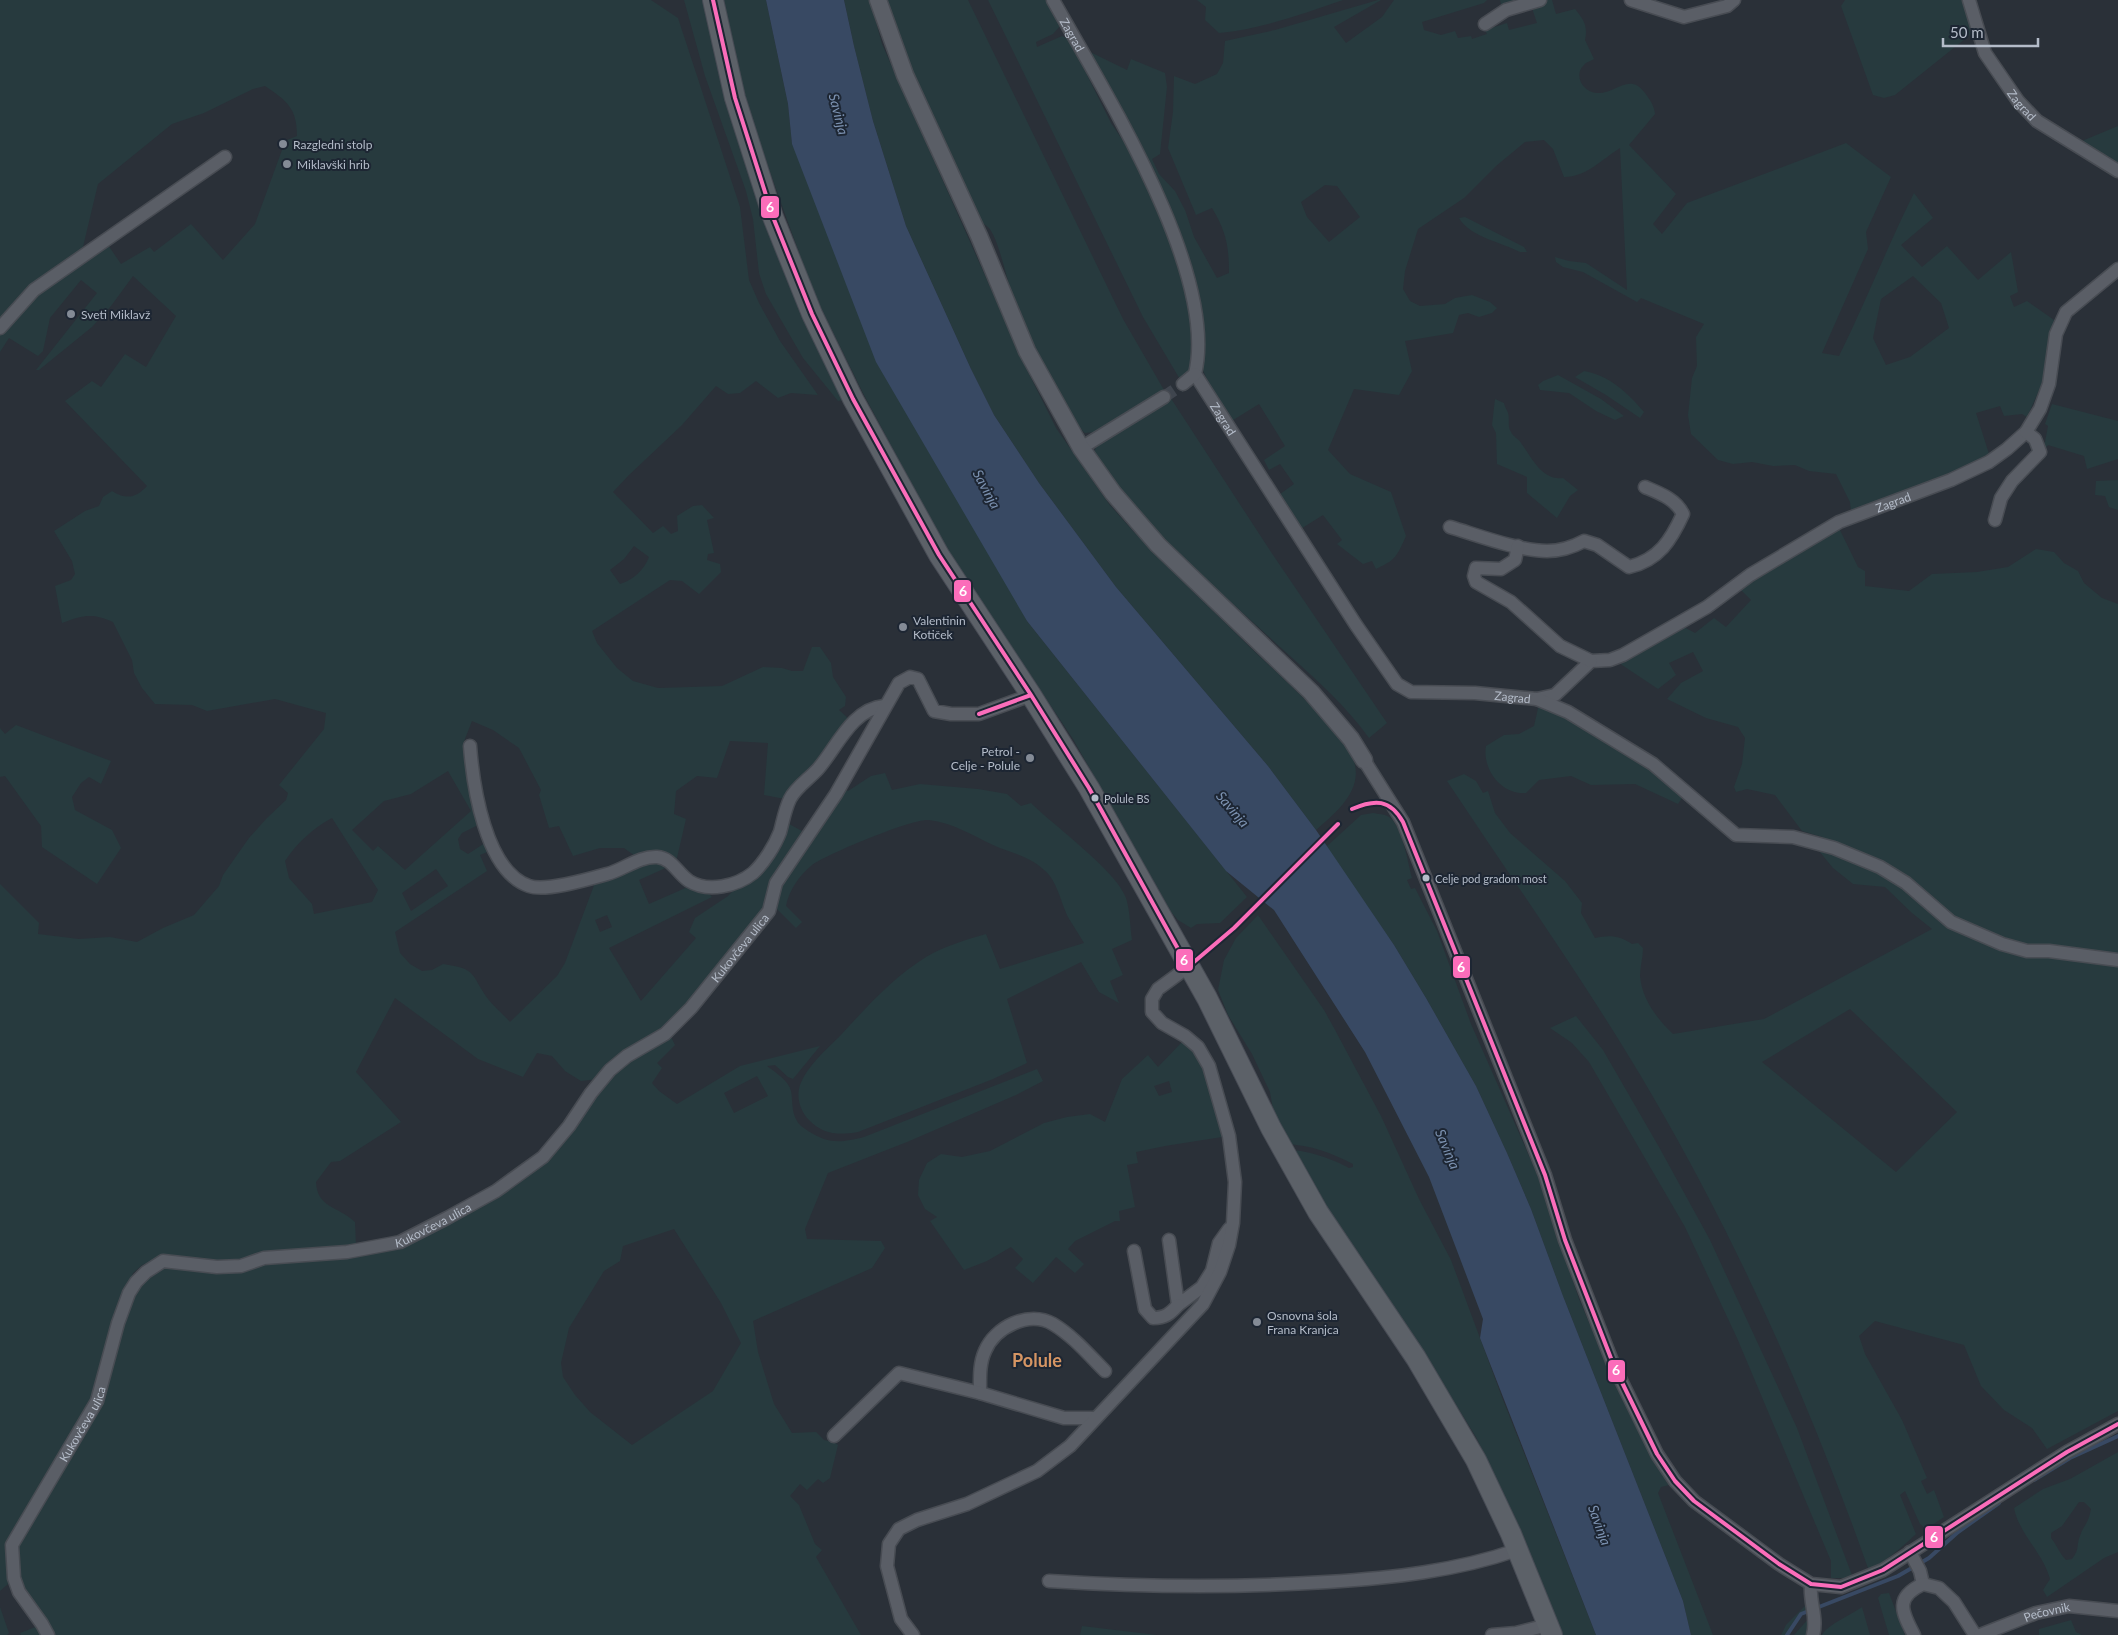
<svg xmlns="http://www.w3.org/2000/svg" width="2118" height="1635" font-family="Lato,sans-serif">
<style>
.green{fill:#273a3e;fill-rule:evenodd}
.water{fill:#384963}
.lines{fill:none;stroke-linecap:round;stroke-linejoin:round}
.stream{stroke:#384963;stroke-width:4}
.minor-tunnel{stroke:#3f454e;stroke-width:12;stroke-dasharray:12 6;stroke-linecap:butt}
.minor-casing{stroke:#484c53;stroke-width:15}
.tertiary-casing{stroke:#484c53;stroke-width:19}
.primary-casing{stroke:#484c55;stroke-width:22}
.minor{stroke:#5a5e66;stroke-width:12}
.tertiary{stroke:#5a5e66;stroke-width:16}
.primary{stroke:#5c6168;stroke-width:20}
.bus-1-casing{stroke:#1d2633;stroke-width:8}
.bus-1{stroke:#fb6dba;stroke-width:4}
.poi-dot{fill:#848b96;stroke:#1d2633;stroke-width:2}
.bus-dot{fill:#b4bcc9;stroke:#1d2633;stroke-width:2}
.labels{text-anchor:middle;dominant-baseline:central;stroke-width:4;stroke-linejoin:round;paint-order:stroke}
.bus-label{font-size:11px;fill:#b4bcc9;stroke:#1d2633;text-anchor:start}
.street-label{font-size:12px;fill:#b4bcc9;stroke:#1d2633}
.poi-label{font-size:12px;fill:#b4bcc9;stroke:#1d2633;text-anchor:start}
.water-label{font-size:14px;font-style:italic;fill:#7c92b1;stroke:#1d2633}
.district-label{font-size:18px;font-weight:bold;fill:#d59563;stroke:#1d2633}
.line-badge{stroke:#1d2633;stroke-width:2}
.badge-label{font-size:14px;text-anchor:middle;font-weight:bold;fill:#fff}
</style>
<rect width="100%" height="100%" fill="#2a3038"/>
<!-- green -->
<path class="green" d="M0 0H651L678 18 740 207 749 280 759 303 780 341 818 395 791 393 778 398 756 381 740 393 728 394 716 386 682 425 629 475 613 492 653 533 663 526 671 534 678 531 677 516 693 506 702 505 714 518 707 520 714 553 708 554 707 560 720 564 721 572 699 594 682 581 670 580 592 631 597 643 617 668 633 681 658 688 722 686 763 667 782 668 792 671H803L812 647H820L831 663 833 677 846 697 845 706 839 710 850 720 785 799 764 795 768 743 730 741 717 778 697 776 676 791 674 814 686 819 676 862 638 858 624 848H600L573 856 559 826 549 828 539 795 541 790 519 748 493 730 472 721 463 744 482 823 462 833 458 839 460 849 468 854 488 841 492 850 480 855 487 871 395 932 400 953 410 964 422 971 432 970 443 964C478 969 470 974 488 999 494 1007 503 1014 510 1022L557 976 565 963 596 880 650 860 670 866 639 880 649 904 690 886 704 888 712 897 609 948 641 1001 696 938 689 932 695 918 728 896 779 844 789 824 802 831 772 883 764 911 718 969 660 1033 598 1079 581 1081 565 1071 552 1056 537 1053 523 1077 478 1059 395 998 356 1072 401 1122 340 1161 331 1162 316 1182C317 1208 338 1206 355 1222L356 1245 289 1252H261L236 1262 212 1261 166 1255 142 1265 133 1273 114 1321 90 1407 9 1539 6 1555 8 1584 0 1591V884L39 923 38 934 79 939 110 937 137 942 163 928 194 915 219 886 223 875 249 838 266 819 286 800 288 793 279 785 324 729 326 713 275 699 207 711 192 705 155 704 142 688 134 673 132 660 113 622C92 613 84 615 62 623L55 586 71 580 75 574 72 561 54 531 85 511 99 506 103 497 112 491C126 500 136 498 147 486L65 401 92 381 101 387 125 354 146 367 176 316 133 276 111 306 92 327 39 370H36L97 293 81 280 50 318 43 351 38 356 9 338 0 352V330L23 305 108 245 121 264 150 247 154 252 191 224 223 260 255 224 282 150 288 146 287 140 297 136C297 108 287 101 265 86L253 89 204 113 172 124 98 184 82 251 0 321ZM634 546 649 557C644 570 633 580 620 584L610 570 624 559ZM448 771 471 811 405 870 378 846 373 851 352 830 384 801 411 794ZM332 818 378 890 372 902 314 914 312 904 289 878 285 861C296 844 313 828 332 818ZM436 869 448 886 411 911 402 893ZM607 915 612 927 600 932 595 920Z
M684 0H703C719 60 732 121 751 180 776 256 808 328 843 400L838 401 803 358 766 294 759 273 753 219 746 191 705 76Z
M723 0H766L788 104 792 144 1027 621 1247 897 1220 923 1197 924 1191 928 1178 920 1171 912 1073 739 948 552 863 393 814 294 776 189 741 88Z
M844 0H870L882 44 1028 372 1056 428 1109 504 1133 531C1173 572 1214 612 1255 652 1278 674 1348 736 1355 765 1361 793 1334 814 1316 830L1268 766 1116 587 1039 483 994 415 971 369 906 226 873 121 854 46Z
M888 0H968L1123 319 1164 390 1094 432 1085 433C1062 413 1024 328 1013 297 1007 281 999 240 989 228 986 225 981 222 977 219L909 65 890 13Z
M988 0H1049L1057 14 1060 26 1053 34 1036 42 1037 47 1062 36 1069 39 1111 123 1134 157 1170 240 1180 271 1194 330 1193 366 1181 381 1143 317Z
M1197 0H1343C1302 14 1262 29 1219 33L1205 20 1206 7Z
M1378 0H1381L1334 27 1346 43 1382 17 1394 0H1487L1484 3 1422 22 1424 30 1441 35 1455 31 1458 38 1471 36 1472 39 1487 34 1485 30 1507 23 1509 30 1537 23 1532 8 1504 16 1500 0H1552L1556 14 1575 9C1584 20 1588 26 1585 40L1594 59C1591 61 1586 62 1584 65 1573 75 1583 92 1596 93 1615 95 1629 71 1645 93 1650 100 1654 105 1655 114L1629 145 1676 194 1653 224 1662 234 1687 203 1846 143 1891 177 1866 232 1868 249 1822 353 1839 356C1866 302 1887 247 1914 193L1933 218 1901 245 1922 267 1947 246 1978 280 2011 252 2018 292 2010 296 2014 307 2027 301 2054 320 2045 377 2027 417 2022 414 2004 416 2000 406 1976 413 1990 457 1952 475 1851 511 1850 502 1836 474 1809 471 1795 465 1773 466 1752 462 1733 464 1718 460 1691 434 1688 415 1692 378 1697 366 1696 337 1704 324 1641 298 1637 302 1583 272 1563 267 1556 262 1555 257 1569 261 1586 263 1627 290 1620 148C1602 159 1587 177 1564 177L1553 149 1544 140 1525 142 1496 166 1464 198 1418 229 1405 271 1403 289 1410 301 1420 306 1445 304 1455 298 1472 295 1490 302 1497 308 1492 313 1479 317 1468 313 1459 315 1453 333 1405 341 1412 371 1399 395 1354 389 1328 450 1350 474 1391 492 1406 536C1397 556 1396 560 1376 569L1372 561 1363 564 1337 544 1342 540 1323 515 1299 530 1276 497 1294 484 1280 464 1269 470 1264 460 1285 446 1259 404 1230 422 1215 397 1202 368V325L1191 277 1084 49 1127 70 1131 59 1165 73 1167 87 1160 154 1152 159 1159 174 1175 191 1185 210 1194 237 1217 278 1229 273C1229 246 1226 231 1212 208L1196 215 1168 148 1173 112 1174 76 1195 84 1217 74 1223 63 1225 41 1275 30ZM1325 185 1337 186 1360 217 1329 242 1307 217 1301 202ZM1913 276 1941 303 1949 328 1910 357 1886 365 1873 338 1881 299Z
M1845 0H1965L1975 31 1895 95 1884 98 1873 95 1841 6Z
M2118 126V163L2082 141Z
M1465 217 1524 247 1527 252H1520C1501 242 1470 237 1459 218Z
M1584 371C1609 375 1628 393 1644 412L1640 418 1606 395 1575 377Z
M1558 375 1601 399 1624 416 1615 420 1596 411 1569 393 1540 390 1538 385 1543 381Z
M1170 397 1271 552 1387 723 1369 738C1346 706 1318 681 1289 655 1251 620 1212 586 1175 549 1145 519 1115 489 1094 452L1097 445Z
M1495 399 1504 403C1505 408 1507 409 1508 413 1510 419 1507 426 1511 432 1513 437 1519 439 1521 443 1532 458 1542 481 1563 478L1578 490 1570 496 1557 518 1527 493V477L1497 464 1496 433 1492 425Z
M2052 404 2118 421V459L2087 469 2084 456 2048 445 2044 450 2042 444 2045 442 2048 426 2045 424Z
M2118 480V510L2109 507 2105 496 2095 495 2096 481Z
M1838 526 1858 567 1865 571V586L1909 591 1932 574 1977 572 2008 567 2036 549 2054 552 2064 563 2078 571 2084 583 2102 598 2118 604V1411L2047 1449 2032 1428 2004 1410 1981 1386 1964 1345 1875 1321 1859 1336 1865 1354 1902 1420 1927 1478 1921 1481 1927 1494 1934 1490 1944 1517 1926 1529 1920 1524 1905 1491 1900 1495 1916 1534C1901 1548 1886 1561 1869 1571 1811 1406 1740 1246 1652 1095 1589 987 1516 885 1447 781L1464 774 1476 781 1483 793 1488 791 1495 813 1510 833 1565 881 1582 903 1581 913 1595 938C1609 935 1619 935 1632 944L1638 943 1643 948C1643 957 1640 967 1640 976 1642 999 1657 1019 1673 1034L1764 1019 1932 929 1912 913 1885 887 1853 884 1833 868 1819 851 1822 837 1802 831 1775 795 1747 789 1736 792 1734 787 1742 764 1745 738 1738 727 1706 718 1667 699 1681 683 1703 671 1693 652 1669 663 1676 675 1658 689 1619 663 1684 627 1695 633 1714 618 1726 627 1751 600 1739 588ZM1850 1009 1957 1112 1896 1172 1762 1062Z
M1539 704 1572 717 1649 765 1684 795 1678 804 1635 784 1591 785 1571 776 1539 780 1526 793C1501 795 1482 769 1486 746L1504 735 1519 734 1534 726Z
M16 725 111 761 101 784 89 777 81 783 72 797 75 810 112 830 121 848 97 884 42 847 41 826 5 776 0 777V728L5 734Z
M885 773 892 790 920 784 978 789 1007 794 1021 806 1031 803C1054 826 1116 870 1126 898 1130 910 1130 926 1132 940L1112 949 1123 975 1110 981 1119 1003 1099 992 1081 962 1007 999 1027 1063 993 1079 858 1132C839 1135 823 1135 809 1120 800 1111 796 1097 800 1085 807 1066 825 1051 839 1037 865 1009 892 978 926 957 945 946 965 940 986 934L1000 969 1084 943C1079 934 1073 926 1068 917 1061 903 1057 880 1044 870 1029 856 1011 853 993 845 972 835 953 823 929 820 913 818 827 854 812 865 799 876 789 890 786 906L802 922 796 928 775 907 781 882 844 789 848 791 871 776Z
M1373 813C1378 814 1385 814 1389 817 1402 825 1408 863 1412 878L1407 880 1411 889 1415 888 1437 931 1471 1024 1537 1174 1579 1299 1617 1388 1647 1449 1669 1485 1661 1487 1658 1493 1713 1635H1691L1683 1601 1563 1296 1531 1209 1507 1153 1476 1086 1426 998 1394 945 1326 847 1361 815Z
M1258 915 1324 1010 1334 1028 1381 1116 1419 1199 1451 1260 1503 1400 1596 1635H1561L1517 1522 1476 1437 1427 1358 1381 1295 1290 1150C1307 1150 1335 1160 1349 1168L1353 1167V1164C1332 1153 1310 1145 1286 1144L1274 1115 1270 1092 1252 1054 1228 1015 1218 990 1224 960 1236 938Z
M1576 1016 1603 1050 1659 1147 1710 1240 1797 1428 1853 1578H1831V1561L1737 1338 1685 1227 1589 1062 1572 1043 1550 1028Z
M670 1035 675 1045 657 1063 662 1068 652 1083 659 1091 677 1104 740 1066 820 1046 793 1079 788 1077 775 1065 767 1066C775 1072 789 1081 791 1091 793 1101 791 1111 797 1121 799 1125 804 1128 808 1131 829 1144 840 1143 864 1137L1037 1069 1043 1081 1016 1095 907 1142 828 1173 805 1229 807 1239 881 1241 885 1248 872 1268 753 1321 758 1352 774 1404 792 1433 816 1432 824 1440 834 1442 838 1445 830 1478 823 1483 818 1479 807 1490 800 1484 790 1496 799 1505 815 1544 822 1550 816 1557 861 1635H51L23 1589 19 1574 16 1551 26 1526 84 1435 132 1296 145 1278 162 1265 265 1262 378 1252 523 1175 620 1066ZM757 1076 768 1096 734 1113 724 1093ZM674 1229 721 1303 741 1343 713 1391 632 1445 590 1412 575 1395 563 1377 561 1363 569 1328 604 1271 620 1261 623 1246Z
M1182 1042 1196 1053 1203 1068 1222 1137 1165 1146 1136 1152 1138 1163 1127 1165 1135 1207 1119 1211 1120 1221H1115L1075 1241 1068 1249 1084 1264 1075 1273 1056 1257 1033 1283 1015 1268 1023 1259 1011 1247 987 1261 964 1270 930 1221 937 1217 925 1209 918 1195 919 1180 927 1163 941 1154 962 1157 990 1151 1044 1123 1067 1117 1090 1114 1105 1122 1122 1079 1148 1055 1158 1067ZM1169 1081 1172 1092 1159 1096 1154 1086Z
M2118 1452V1552L2104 1558 2047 1597 2043 1590 2050 1579C2043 1553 2019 1534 2014 1508L2043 1489 2070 1479ZM2079 1502H2084L2091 1509C2088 1525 2084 1524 2080 1536 2076 1546 2080 1549 2072 1559L2066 1560C2059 1553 2057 1545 2051 1538V1533L2062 1526Z
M1889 1593 1905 1635H1889L1878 1598 1881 1594Z
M1805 1606 1808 1611 1799 1617 1786 1635H1781L1786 1625Z
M0 1607 9 1633 7 1635H0Z
M1862 1607 1870 1635H1822C1827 1625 1851 1615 1862 1607Z
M1810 1617V1625L1807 1635H1794Z
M2071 1620 2076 1632 2082 1635H2039V1629Z
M38 1626 43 1635H21L20 1633Z
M1082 1626 1157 1635H1080Z"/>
<!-- water -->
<path class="water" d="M766 0H844L854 46 873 121 906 226 971 369 994 415 1039 483 1116 587 1268 766 1316 830 1394 945 1426 998 1476 1086 1507 1153 1531 1209 1563 1296 1683 1601 1691 1635H1596L1480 1338 1483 1319 1429 1177 1365 1052 1274 910 1226 871 1027 621 876 362 792 144 788 104Z"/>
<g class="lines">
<!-- stream -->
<path class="stream" d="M2034 1480 2070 1458 2118 1436
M1787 1635 1801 1614 1898 1576 1929 1558 1958 1532 1999 1503"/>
<!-- minor-tunnel -->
<path class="minor-tunnel" d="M1164 397 1183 384"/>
<!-- minor casing -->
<g class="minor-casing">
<g id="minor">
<path id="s1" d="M1053 0C1103 90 1219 272 1195 374L1356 625 1397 684 1411 692 1475 693 1537 699 1555 695 1591 661 1610 660 1623 655 1707 607 1750 575 1839 522 1951 480 1989 462 2007 449 2026 432 2040 409 2049 384 2056 334 2066 312 2118 269"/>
<path d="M1631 0 1684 17 1727 6 1734 0"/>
<path id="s2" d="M1969 0 1985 53 2018 101 2037 121 2118 171"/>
<path d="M1485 24 1506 10 1540 0"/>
<path d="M0 328 34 290 225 157"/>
<path d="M1183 384 1195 374"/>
<path d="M1081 448 1164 397"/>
<path d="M1995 520 2001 498 2012 481 2040 452 2035 439 2026 432"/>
<path d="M1450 527C1477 535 1519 551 1547 551 1561 551 1573 547 1584 541L1597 545 1629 567C1659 560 1671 540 1683 514 1676 499 1659 493 1645 487"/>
<path d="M1518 546 1515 560 1501 569 1476 568 1474 576 1476 582 1511 602 1560 646 1591 661"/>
<path d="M1537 699 1568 712 1653 764 1736 835 1793 837 1834 848 1880 867 1906 883 1951 922 2002 944 2027 951H2049L2118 960"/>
<path d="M470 746C473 785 485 871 529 886 546 892 589 879 607 874 623 870 639 856 657 857 672 858 677 873 689 881 708 893 737 886 753 873 764 863 775 845 780 832 783 821 785 809 790 799 796 787 809 779 818 769 837 747 852 709 884 706"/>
<path d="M1364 760 1403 822 1545 1175 1565 1240 1614 1366 1657 1454 1675 1481 1694 1501 1779 1564 1811 1584 1841 1587 1883 1570 2067 1452 2118 1424"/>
<path d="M1169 1240 1178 1305 1202 1287 1212 1271 1219 1243 1229 1229"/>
<path d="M1134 1251 1145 1309 1153 1318C1165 1318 1170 1314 1178 1305"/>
<path d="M980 1393C980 1379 979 1364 985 1351 995 1327 1029 1310 1053 1324 1073 1336 1089 1355 1105 1371"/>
<path d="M834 1436 899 1373 980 1393 1064 1418H1094"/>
<path d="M1910 1552 1920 1571 1923 1584"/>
<path d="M1049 1581C1142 1587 1234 1588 1327 1582 1392 1578 1456 1571 1517 1550"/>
<path d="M1811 1584C1809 1602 1818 1618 1813 1635"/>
<path id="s3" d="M48 1635 42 1624 19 1592 14 1578 12 1545 97 1401 118 1323 129 1293 136 1282 146 1272 163 1261 217 1267 241 1266 264 1258 347 1252 400 1242 447 1218 496 1191 543 1157 569 1126 591 1093 610 1070 627 1056 665 1034 691 1008 769 911 776 883 836 794 899 683 910 677 918 679 934 711 951 714H979L1031 695"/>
<path d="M913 1635 901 1619 887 1566 889 1544 899 1529 917 1520 967 1504 1037 1471 1070 1446 1203 1304 1220 1272 1229 1245 1233 1223 1235 1182 1229 1136 1209 1066 1198 1047 1185 1036 1162 1023 1152 1012V999L1158 989 1188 967"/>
<path d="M1492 1635 1516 1633 1548 1625"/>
<path d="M1914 1635C1901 1611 1895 1597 1923 1584L1939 1588 1954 1602 1975 1635"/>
<path id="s4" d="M1980 1635 2036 1613 2069 1606 2118 1611"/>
</g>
</g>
<!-- tertiary casing -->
<g class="tertiary-casing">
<path id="tertiary" d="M878 0 905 75 979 236 1027 351 1081 448 1113 493 1158 545 1311 692 1351 739 1364 760"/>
</g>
<!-- primary casing -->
<g class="primary-casing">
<path id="primary" d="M713 0 735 98 773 217 812 314 853 399 939 555 1031 695 1089 788 1207 998 1271 1128 1318 1212 1416 1358 1476 1460 1511 1534 1552 1635"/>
</g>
<!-- minor -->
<use href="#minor" class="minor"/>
<!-- tertiary -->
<use href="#tertiary" class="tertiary"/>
<!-- primary -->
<use href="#primary" class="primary"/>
<!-- bus-1 casing -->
<g class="bus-1-casing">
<path id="bus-1" d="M713 0 735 98 773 217 812 314 853 399 939 555 1031 695 1089 788 1188 967 1234 928 1338 824
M979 714 1031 695
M1352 809C1375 799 1390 799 1403 822L1545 1175 1565 1240 1614 1366 1657 1454 1675 1481 1694 1501 1779 1564 1811 1584 1841 1587 1883 1570 2067 1452 2118 1424"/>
</g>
<!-- bus-1 -->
<use href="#bus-1" class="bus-1"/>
</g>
<!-- markers -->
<g class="poi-dot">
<circle cx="283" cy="144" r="5"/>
<circle cx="287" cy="164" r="5"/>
<circle cx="71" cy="314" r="5"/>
<circle cx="903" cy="627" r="5"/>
<circle cx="1030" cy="758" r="5"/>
<circle cx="1257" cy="1322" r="5"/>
</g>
<g class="bus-dot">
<circle cx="1095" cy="798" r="4.5"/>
<circle cx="1426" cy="878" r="4.5"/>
</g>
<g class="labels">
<!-- bus labels -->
<g class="bus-label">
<text x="1104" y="798">Polule BS</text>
<text x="1435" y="878">Celje pod gradom most</text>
</g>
<!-- street labels -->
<g class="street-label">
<text stroke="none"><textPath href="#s1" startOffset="40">Zagrad</textPath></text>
<text stroke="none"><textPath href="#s2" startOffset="119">Zagrad</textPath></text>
<text stroke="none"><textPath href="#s1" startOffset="460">Zagrad</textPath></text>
<text stroke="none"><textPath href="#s1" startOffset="1332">Zagrad</textPath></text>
<text stroke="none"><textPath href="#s1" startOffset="895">Zagrad</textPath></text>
<text stroke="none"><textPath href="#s3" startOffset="1124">Kukovčeva ulica</textPath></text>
<text stroke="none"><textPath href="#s3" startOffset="704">Kukovčeva ulica</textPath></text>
<text stroke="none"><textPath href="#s3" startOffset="240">Kukovčeva ulica</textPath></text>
<text stroke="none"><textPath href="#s4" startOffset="71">Pečovnik</textPath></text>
</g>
<!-- poi labels -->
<g class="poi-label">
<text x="293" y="144">Razgledni stolp</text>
<text x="297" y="164">Miklavški hrib</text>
<text x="81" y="314">Sveti Miklavž</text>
<text x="913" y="620">Valentinin<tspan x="913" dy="14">Kotiček</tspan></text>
<text x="1020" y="751" text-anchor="end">Petrol -<tspan x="1020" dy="14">Celje - Polule</tspan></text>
<text x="1267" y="1315">Osnovna šola<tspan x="1267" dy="14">Frana Kranjca</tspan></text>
</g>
<!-- water labels -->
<g class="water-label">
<text transform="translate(839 114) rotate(76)">Savinja</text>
<text transform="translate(987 489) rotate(62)">Savinja</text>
<text transform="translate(1233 809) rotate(50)">Savinja</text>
<text transform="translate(1448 1149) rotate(67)">Savinja</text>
<text transform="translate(1600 1525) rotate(70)">Savinja</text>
</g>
<!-- district labels -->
<g class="district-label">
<text x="1037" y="1360">Polule</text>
</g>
</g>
<g class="line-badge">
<rect x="760" y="195" width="20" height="24" rx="5" fill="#fb6dba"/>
<rect x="953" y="579" width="19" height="24" rx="5" fill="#fb6dba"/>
<rect x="1175" y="948" width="19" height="24" rx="5" fill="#fb6dba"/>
<rect x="1452" y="955" width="19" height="24" rx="5" fill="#fb6dba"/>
<rect x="1607" y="1359" width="19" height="24" rx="5" fill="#fb6dba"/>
<rect x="1924" y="1525" width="20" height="24" rx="5" fill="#fb6dba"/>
</g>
<g class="badge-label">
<text x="770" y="212">6</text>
<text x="963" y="596">6</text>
<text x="1184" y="965">6</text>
<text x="1461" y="972">6</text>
<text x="1616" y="1375">6</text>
<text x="1934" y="1542">6</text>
</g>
<!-- scale -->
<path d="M1943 38v8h95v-8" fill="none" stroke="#b4bcc9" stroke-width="2.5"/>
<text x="1950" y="38" font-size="15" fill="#b4bcc9" stroke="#1d2633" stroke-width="4" paint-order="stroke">50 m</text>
</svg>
